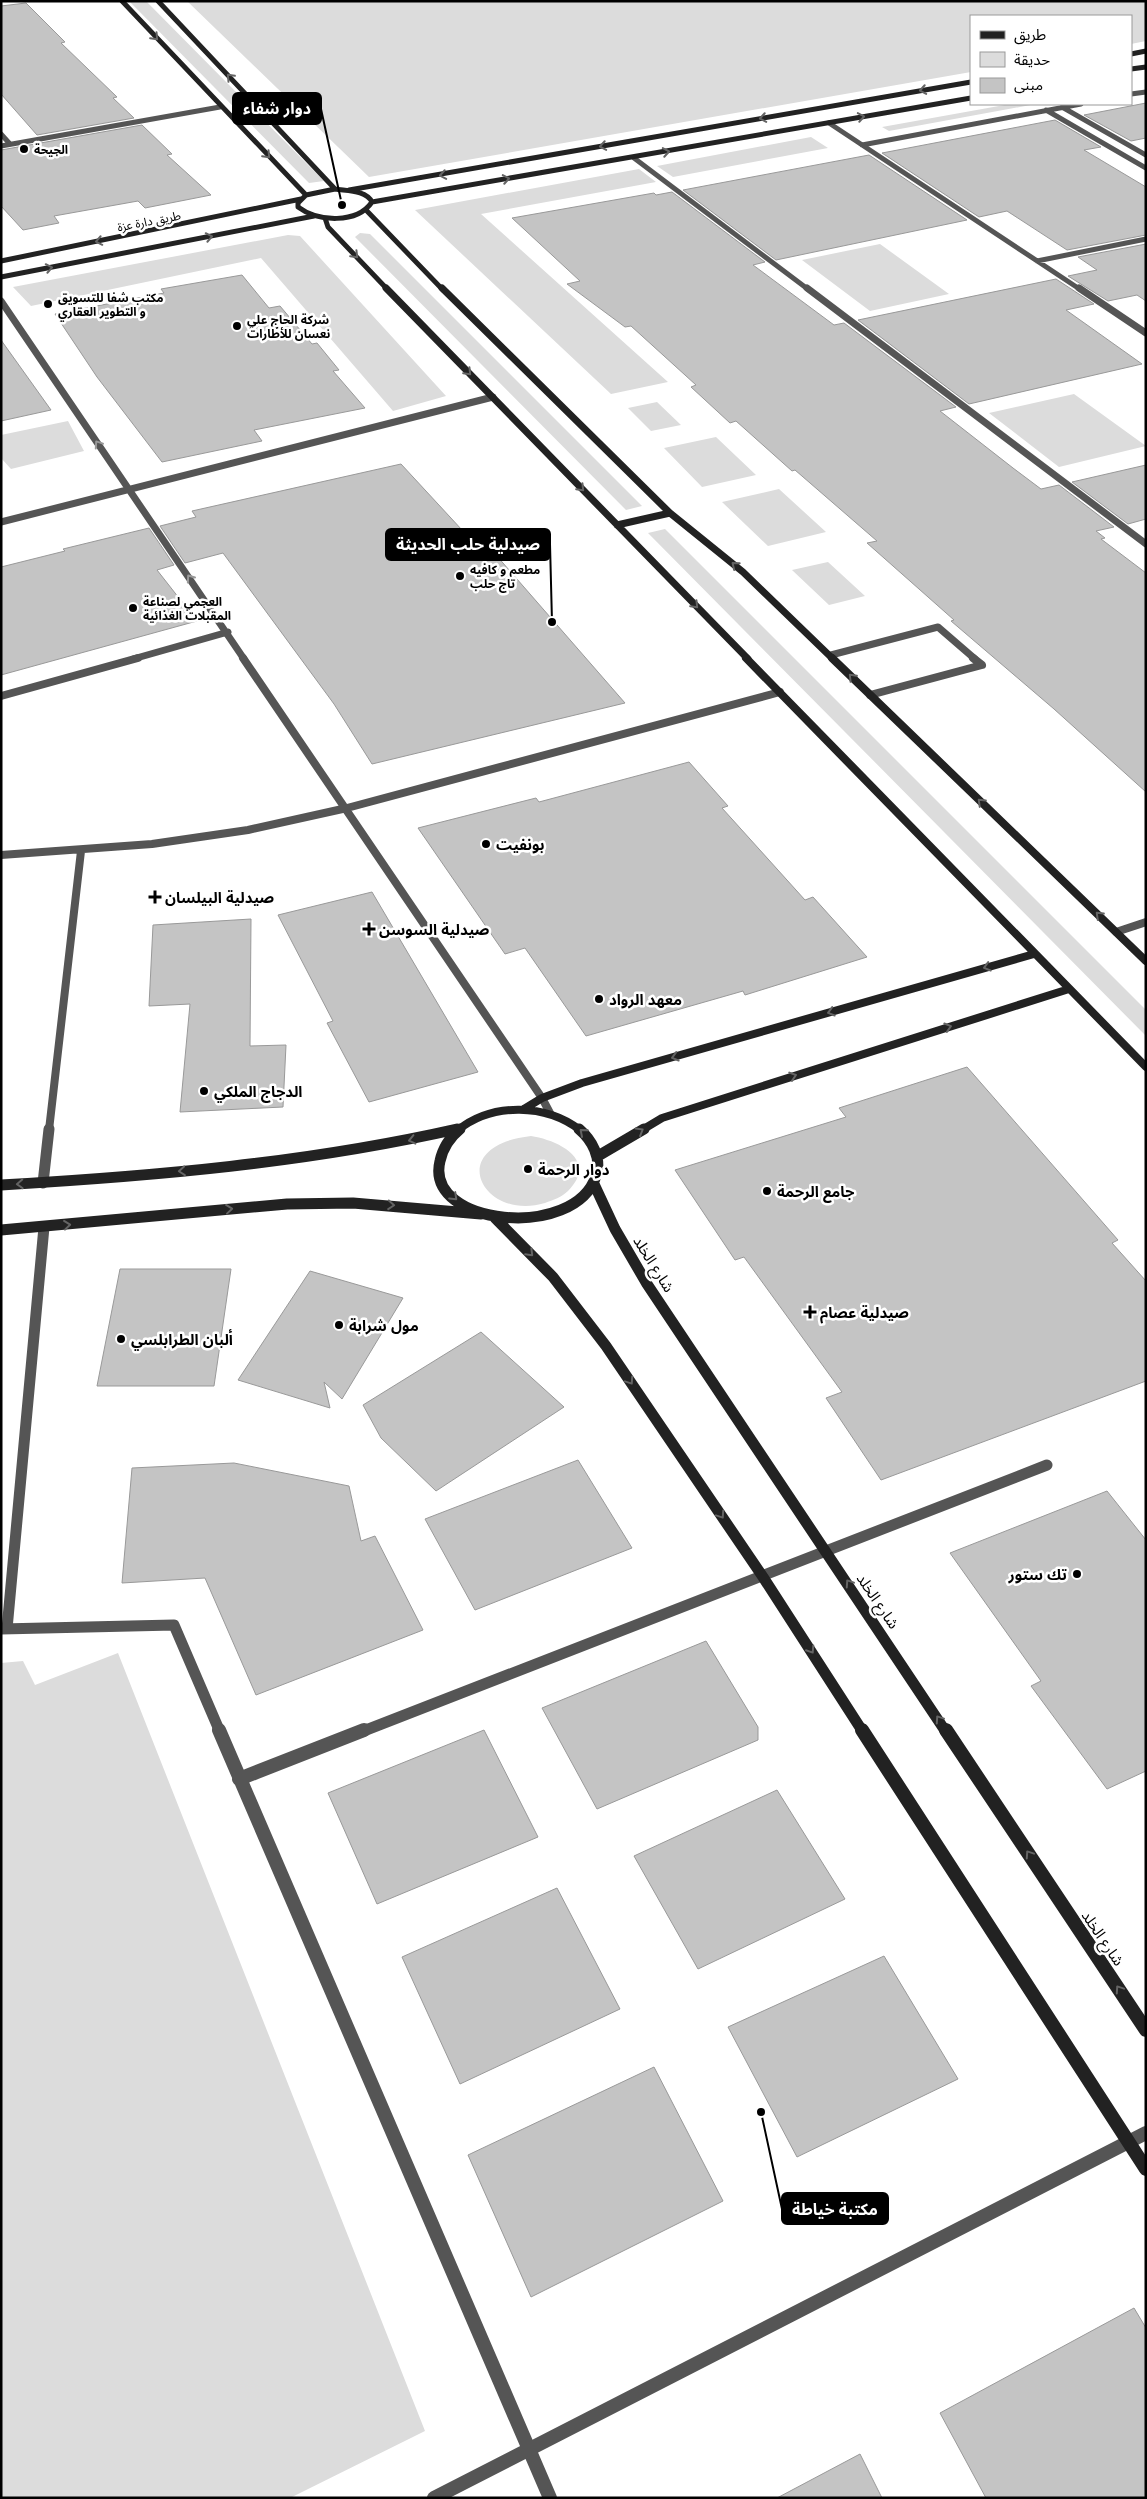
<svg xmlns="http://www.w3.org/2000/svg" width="1147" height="2499" font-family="Mulish,'Noto Sans Arabic',sans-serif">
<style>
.green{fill:#dcdcdc}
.building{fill:#c4c4c4;stroke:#999}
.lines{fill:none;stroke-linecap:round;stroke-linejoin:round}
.street-far4{stroke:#555;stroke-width:5}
.street-far3{stroke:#555;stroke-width:7}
.street-far2{stroke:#555;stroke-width:8}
.street-far1{stroke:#555;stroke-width:11}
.street{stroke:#555;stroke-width:14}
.secondary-far4{stroke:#222;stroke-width:5}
.secondary-far3{stroke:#222;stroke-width:7}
.secondary-far2{stroke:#222;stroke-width:8}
.secondary-far1{stroke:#222;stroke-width:11}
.secondary{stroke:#222;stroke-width:14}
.oneway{stroke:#646464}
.oneway2{stroke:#999}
.poi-dot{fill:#000;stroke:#fff;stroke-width:2}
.labels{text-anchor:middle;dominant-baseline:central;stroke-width:5;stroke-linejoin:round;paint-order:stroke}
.far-poi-label{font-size:12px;font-weight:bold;fill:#000;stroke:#fff;text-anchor:start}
.far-street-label{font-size:12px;fill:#000;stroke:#fff}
.poi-label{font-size:15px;font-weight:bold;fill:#000;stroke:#fff;text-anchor:start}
.street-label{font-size:15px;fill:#000;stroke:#fff}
.leader{fill:none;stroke:#000;stroke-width:2}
.callout-dot{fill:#000;stroke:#fff;stroke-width:2}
.callout{fill:#000;stroke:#000;stroke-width:2}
.callout-label{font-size:16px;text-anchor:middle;font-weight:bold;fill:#fff}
</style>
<rect width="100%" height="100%" fill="#fff"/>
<!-- green -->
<path class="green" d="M129 1H146L324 181 309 183Z
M187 1H1146V41L1131 44V16H971V72L369 177Z
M1010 104H1036L889 131 882 127Z
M811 137 828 148 673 177 657 166Z
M639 169 656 182 481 214 668 382 611 394 415 210Z
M360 233 370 234 642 506 626 510 355 237Z
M288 235 300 236 446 396 393 411 261 258 31 306 13 287Z
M880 244 949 294 870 311 802 260Z
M1074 394 1146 446 1059 467 989 413Z
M657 402 681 425 651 431 628 408Z
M68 421 84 451 11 469 1 458V435Z
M716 437 756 475 702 487 664 448Z
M779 489 826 532 768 546 722 502Z
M665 529 1146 1010V1036L648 533Z
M828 562 865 596 829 605 792 570Z
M531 1136C558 1140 599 1160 568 1191 562 1197 553 1200 545 1203 483 1222 442 1146 531 1136Z
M118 1653 425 2431 290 2498H1V1663L23 1661 35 1685Z"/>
<!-- building -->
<path class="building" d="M26 3 65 42 61 43 117 97 113 98 134 118 37 135 1 94V6Z
M1146 103V138L1131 141 1084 115Z
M1055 120 1101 147 1084 150 1146 187V235L1067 250 1007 211 979 217 882 153Z
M142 125 172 154 167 155 211 195 145 208 138 201 54 216 59 223 23 230 1 206V150Z
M869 155 967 220 776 260 683 190Z
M672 192 765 262 753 265 834 325 844 323 956 407 940 411 1013 468 1041 489 1059 485 1114 527 1096 531 1105 538 1101 539 1146 573V792L1054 709 951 621 954 620 867 543 877 541 795 470 792 471 736 421 730 423 691 387 696 385 631 326 625 327 567 284 580 281 512 218 654 193 656 195Z
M1146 244V301L1137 295 1108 301 1068 276 1097 270 1078 257Z
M242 275 269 308 280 306 312 344 317 343 339 370 333 371 365 408 254 430 262 441 162 462 97 377 55 314 164 293 161 289Z
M1056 279 1094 304 1066 310 1142 364 969 404 858 320Z
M1 340 51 410 1 421Z
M401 464 487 557 496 555 625 703 372 764 334 704 223 553 185 563 160 526 196 517 192 511Z
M1146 465V519L1128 524 1072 482Z
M149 528 174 565 157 570 197 621 1 675V567L65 551 63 549Z
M689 762 728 806 722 808 805 900 813 897 867 957 745 995 743 991 586 1036 525 948 505 954 418 828 536 798 539 802Z
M372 892 478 1072 369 1102 327 1023 333 1021 278 915Z
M251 919 250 1046 286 1045 283 1107 180 1112 190 1004 149 1006 153 925Z
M967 1067 1118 1240 1112 1243 1146 1281V1381L881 1480 826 1398 842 1392 744 1257 735 1260 675 1170 846 1117 839 1108Z
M120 1269H231L214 1386H97Z
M310 1271 403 1298 342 1399 324 1382 330 1408 238 1380Z
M481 1332 564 1407 436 1491 381 1438 363 1405Z
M578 1460 632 1548 475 1610 425 1519Z
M234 1463 349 1486 361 1541 375 1536 423 1630 256 1695 205 1578 122 1583 132 1468Z
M1107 1491 1146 1540V1771L1107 1789 1031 1686 1041 1681 950 1553Z
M706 1641 758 1727V1740L597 1809 542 1708Z
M484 1730 538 1837 377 1904 328 1793Z
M777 1790 845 1899 698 1969 634 1856Z
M557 1888 620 2009 460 2084 402 1957Z
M884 1956 958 2079 797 2157 728 2027Z
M654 2067 723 2201 531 2297 468 2155Z
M1134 2308 1146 2328V2498H986L940 2413Z
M860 2454 882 2498H777Z"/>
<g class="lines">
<!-- street-far4 -->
<path class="street-far4" d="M1131 94 1146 92
M1062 107 1146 155
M1046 110 1146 168
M829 123 1081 290
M1 134 10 144
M862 145 1081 104
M1 146 220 107
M634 158 809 290
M1037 261 1146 239"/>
<!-- street-far3 -->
<path class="street-far3" d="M807 288 1146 544
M1079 288 1146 333
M1 301 244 659
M1 522 493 397
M831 655 938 627 975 659
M133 659 228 632"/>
<!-- street-far2 -->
<path class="street-far2" d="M243 658 542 1098 550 1113
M870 695 982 665 973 658
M1 696 138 658
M1 855 152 844 248 830 347 808 780 692
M1116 932 1146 922
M49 1130 81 851"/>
<!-- street-far1 -->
<path class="street-far1" d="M43 1183 49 1129
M1 1629 174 1625 220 1732
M7 1629 44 1227
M361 1732 1047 1465"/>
<!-- street -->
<path class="street" d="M219 1730 550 2498
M239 1779 364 1730
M434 2498 1146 2133"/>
<!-- secondary-far4 -->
<path class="secondary-far4" d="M122 1 306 195
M158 1 335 189
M1131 54 1146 51
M1131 69 1146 67
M335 189C347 191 366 190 372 202 357 224 318 222 298 207V203L306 195Z
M349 190 971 82
M372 202 971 98
M366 210 443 290
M325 218 328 227 388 290
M1 261 301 199
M1 277 314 216"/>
<!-- secondary-far3 -->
<path class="secondary-far3" d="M386 288 748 659
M442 288 670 513 743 572 833 659
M617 525 670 513"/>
<!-- secondary-far2 -->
<path class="secondary-far2" d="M746 658 1146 1067
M832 658 1146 961
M524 1109 542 1098 582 1083 1034 954
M451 1130 460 1128
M458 1130C493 1102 546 1104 580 1130
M642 1130 662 1118 1069 989"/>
<!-- secondary-far1 -->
<path class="secondary-far1" d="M460 1129C449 1138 443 1147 440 1161 424 1226 575 1241 596 1176 602 1158 592 1140 579 1129
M598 1156 644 1129
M594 1184 615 1229 647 1284 946 1732
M1 1185C155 1176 306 1163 457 1129
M495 1218 553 1277 606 1346 763 1577 863 1732
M1 1230 287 1204 353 1203 481 1214"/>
<!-- secondary -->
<path class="secondary" d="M862 1730 1146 2169
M946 1730 1146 2030"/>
</g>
<!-- one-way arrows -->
<defs><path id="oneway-chevron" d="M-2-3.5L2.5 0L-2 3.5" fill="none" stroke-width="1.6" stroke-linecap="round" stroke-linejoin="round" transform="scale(1.25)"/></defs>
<g class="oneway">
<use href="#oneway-chevron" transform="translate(155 37) rotate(47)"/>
<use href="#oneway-chevron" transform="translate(230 77) rotate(-133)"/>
<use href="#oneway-chevron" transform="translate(923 90) rotate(170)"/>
<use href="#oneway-chevron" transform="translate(861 117) rotate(-10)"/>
<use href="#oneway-chevron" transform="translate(763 118) rotate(170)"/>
<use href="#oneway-chevron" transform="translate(603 146) rotate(170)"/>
<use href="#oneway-chevron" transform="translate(666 152) rotate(-10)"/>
<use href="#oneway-chevron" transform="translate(267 155) rotate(47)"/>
<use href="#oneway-chevron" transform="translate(443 175) rotate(170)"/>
<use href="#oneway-chevron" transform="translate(506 179) rotate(-10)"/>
<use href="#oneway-chevron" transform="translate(209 237) rotate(-11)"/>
<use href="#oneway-chevron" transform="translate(99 241) rotate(169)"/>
<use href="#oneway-chevron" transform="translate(355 255) rotate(46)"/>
<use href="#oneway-chevron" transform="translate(49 268) rotate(-11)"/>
<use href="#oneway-chevron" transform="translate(468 372) rotate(46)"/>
<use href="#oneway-chevron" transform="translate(581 488) rotate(46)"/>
<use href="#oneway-chevron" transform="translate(735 565) rotate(-141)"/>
<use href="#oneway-chevron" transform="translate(695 605) rotate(46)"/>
<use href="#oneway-chevron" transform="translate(852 677) rotate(-134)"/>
<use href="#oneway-chevron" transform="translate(981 802) rotate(-136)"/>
<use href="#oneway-chevron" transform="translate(1099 915) rotate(-136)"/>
<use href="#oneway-chevron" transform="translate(987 967) rotate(164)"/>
<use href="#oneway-chevron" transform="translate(831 1012) rotate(164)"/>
<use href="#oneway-chevron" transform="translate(948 1027) rotate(-17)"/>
<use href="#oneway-chevron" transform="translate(675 1057) rotate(164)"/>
<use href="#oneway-chevron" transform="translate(793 1076) rotate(-18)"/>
<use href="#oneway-chevron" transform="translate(640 1131) rotate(-31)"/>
<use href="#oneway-chevron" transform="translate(583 1132) rotate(-139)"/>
<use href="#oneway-chevron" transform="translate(412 1140) rotate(167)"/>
<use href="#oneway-chevron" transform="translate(182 1171) rotate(175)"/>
<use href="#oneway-chevron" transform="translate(20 1184) rotate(177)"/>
<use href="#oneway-chevron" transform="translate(454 1197) rotate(44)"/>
<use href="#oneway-chevron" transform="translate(391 1205) rotate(4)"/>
<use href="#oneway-chevron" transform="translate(229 1209) rotate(-6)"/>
<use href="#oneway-chevron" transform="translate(67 1225) rotate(-6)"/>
<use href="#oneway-chevron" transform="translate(530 1253) rotate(45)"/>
<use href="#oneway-chevron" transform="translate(630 1381) rotate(56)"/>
<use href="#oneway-chevron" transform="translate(721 1515) rotate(56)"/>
<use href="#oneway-chevron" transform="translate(849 1583) rotate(-124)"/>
<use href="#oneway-chevron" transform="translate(811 1650) rotate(57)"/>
<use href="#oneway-chevron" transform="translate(939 1719) rotate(-124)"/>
<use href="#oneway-chevron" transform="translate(1029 1854) rotate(-124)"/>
<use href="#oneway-chevron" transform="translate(1119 1989) rotate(-124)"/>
</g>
<g class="oneway2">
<use href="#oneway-chevron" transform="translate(98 444) rotate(-124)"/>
<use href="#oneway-chevron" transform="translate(190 578) rotate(-125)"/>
</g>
<!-- markers -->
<g class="poi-dot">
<circle cx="24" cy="149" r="5"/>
<circle cx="48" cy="304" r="5"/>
<circle cx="237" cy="326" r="5"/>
<circle cx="460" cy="576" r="5"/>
<circle cx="133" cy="608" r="5"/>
<circle cx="486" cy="844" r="5"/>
<path d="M152.5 889.5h5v5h5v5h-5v5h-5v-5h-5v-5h5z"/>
<path d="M366.5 921.5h5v5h5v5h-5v5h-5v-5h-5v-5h5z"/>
<circle cx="599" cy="999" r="5"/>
<circle cx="204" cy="1091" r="5"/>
<circle cx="528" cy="1169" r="5"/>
<circle cx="767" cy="1191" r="5"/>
<path d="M807.5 1304.5h5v5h5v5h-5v5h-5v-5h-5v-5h5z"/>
<circle cx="339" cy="1325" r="5"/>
<circle cx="121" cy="1339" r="5"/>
<circle cx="1077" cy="1574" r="5"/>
</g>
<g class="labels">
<!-- far-poi labels -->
<g class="far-poi-label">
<text x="34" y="149">الجيحة</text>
<text x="58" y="297">مكتب شفا للتسويق<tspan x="58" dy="14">و التطوير العقاري</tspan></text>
<text x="247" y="319">شركة الحاج علي<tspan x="247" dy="14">نعسان للأطارات</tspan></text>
<text x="470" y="569">مطعم و كافيه<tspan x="470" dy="14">تاج حلب</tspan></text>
<text x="143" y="601">العجمي لصناعة<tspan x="143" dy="14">المقبلات الغذائية</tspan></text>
</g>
<!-- far-street labels -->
<g class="far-street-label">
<text transform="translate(149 221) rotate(-11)">طريق دارة عزة</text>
</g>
<!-- poi labels -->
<g class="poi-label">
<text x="496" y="844">بونفيت</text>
<text x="165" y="897">صيدلية البيلسان</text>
<text x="379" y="929">صيدلية السوسن</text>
<text x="609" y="999">معهد الرواد</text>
<text x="214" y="1091">الدجاج الملكي</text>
<text x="538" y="1169">دوار الرحمة</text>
<text x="777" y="1191">جامع الرحمة</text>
<text x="820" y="1312">صيدلية عصام</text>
<text x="349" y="1325">مول شرابة</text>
<text x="131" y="1339">ألبان الطرابلسي</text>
<text x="1067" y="1574" text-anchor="end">تك ستور</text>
</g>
<!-- street labels -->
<g class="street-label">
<text transform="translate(654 1264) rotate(58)">شارع الخلد</text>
<text transform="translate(878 1601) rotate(56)">شارع الخلد</text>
<text transform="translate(1103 1938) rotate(56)">شارع الخلد</text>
</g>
</g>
<!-- callouts -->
<path class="leader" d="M342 205L321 109M552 622L550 544M761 2112L782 2209"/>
<g class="callout-dot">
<circle cx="342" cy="205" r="5"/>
<circle cx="552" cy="622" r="5"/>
<circle cx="761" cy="2112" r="5"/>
</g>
<g class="callout">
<rect x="233" y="93" width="88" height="31" rx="5"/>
<rect x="386" y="529" width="164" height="31" rx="5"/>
<rect x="782" y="2193" width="106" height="31" rx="5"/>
</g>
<g class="callout-label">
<text x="277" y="114">دوار شفاء</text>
<text x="468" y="550">صيدلية حلب الحديثة</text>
<text x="835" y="2215">مكتبة خياطة</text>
</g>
<!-- border -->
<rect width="1147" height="2499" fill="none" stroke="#000000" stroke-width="5"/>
<!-- legend -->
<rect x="970" y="15" width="162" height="90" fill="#ffffff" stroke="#999999"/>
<rect x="980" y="31" width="25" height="8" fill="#222222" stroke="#999999"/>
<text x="1014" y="40" font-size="15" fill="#000000">طريق</text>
<rect x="980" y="52" width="25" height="15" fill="#dcdcdc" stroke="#999999"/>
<text x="1014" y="65" font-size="15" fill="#000000">حديقة</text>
<rect x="980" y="78" width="25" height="15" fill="#c4c4c4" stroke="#999999"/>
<text x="1014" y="90" font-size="15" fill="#000000">مبنى</text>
</svg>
